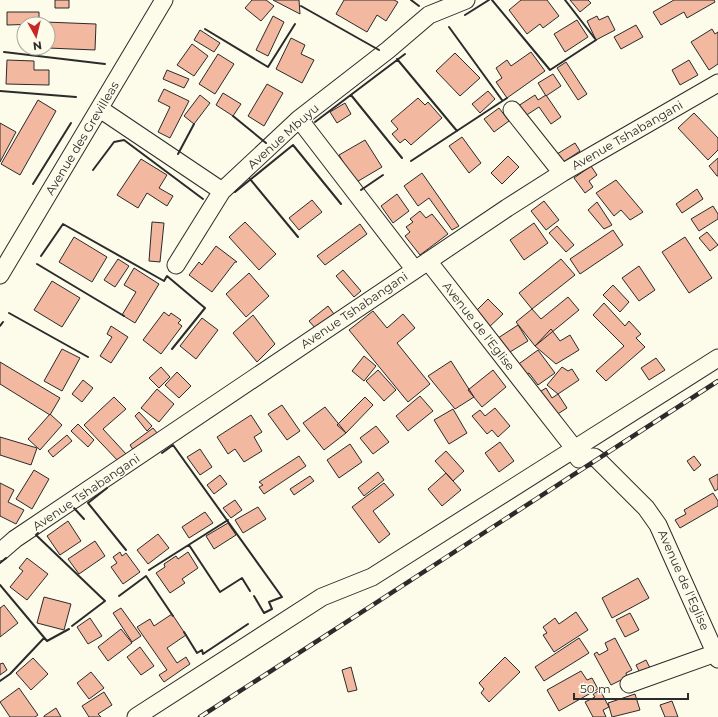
<svg xmlns="http://www.w3.org/2000/svg" width="718" height="717" font-family="Montserrat,sans-serif">
<style>
.building{fill:#f2b8a0;stroke:#2b2b2b}
.lines{fill:none;stroke-linecap:round;stroke-linejoin:round}
.minor-casing{stroke:#2b2b2b;stroke-width:19}
.minor{stroke:#fdfbea;stroke-width:17}
.rail-casing{stroke:#2b2b2b;stroke-width:4.5}
.rail{stroke:#fdfbea;stroke-width:3;stroke-dasharray:9;stroke-linecap:butt}
.wall{stroke:#2b2b2b;stroke-width:2}
.labels{text-anchor:middle;dominant-baseline:central;stroke-width:3;stroke-linejoin:round;paint-order:stroke}
.street-label{font-size:12px;fill:#2b2b2b;stroke:#fdfbea}
</style>
<rect width="100%" height="100%" fill="#fdfbea"/>
<!-- building -->
<path class="building" d="M55 0H69V8H55Z
M252 0H266L274 6 261 21 245 8Z
M273 0H299L300 14Z
M344 0H394L398 2 386 21 377 15 367 32 336 14Z
M547 0 559 16 543 28 540 24 527 34 509 10 521 0Z
M570 0H588L591 3 580 12Z
M674 0H714L715 2 687 18 684 12 661 25 653 12Z
M7 12H39V24L7 25Z
M273 16 284 22 268 56 256 50Z
M597 16 599 20 608 16 615 30 596 40 587 21Z
M577 20 588 37 565 52 554 34Z
M45 22 96 24 95 50 48 48V24H45Z
M636 25 643 37 621 49 614 37Z
M712 29 715 34 718 32V64L709 70 691 42Z
M200 30 220 43 214 52 194 40Z
M291 38 305 45 301 54 314 60 302 83 276 69Z
M192 44 208 56 194 76 177 65Z
M531 52 545 71 507 98 496 82 502 78 496 68 507 60 511 66Z
M455 53 480 78 460 96 436 71Z
M218 54 234 64 215 94 199 84Z
M7 60 34 61V70H49V85L6 84Z
M689 60 698 75 680 85 672 70Z
M566 62 587 94 578 100 557 68Z
M167 70 189 79 184 88 163 79Z
M553 74 561 86 546 96 538 83Z
M267 84 283 93 264 126 248 116Z
M164 89 189 101 170 138 158 132 170 107 158 101Z
M488 91 495 99 480 113 472 104Z
M223 93 241 104 233 116 216 105Z
M200 95 210 103 194 124 184 116Z
M535 95 538 100 546 95 561 117 551 124 539 107 522 118 515 108Z
M418 98 425 105 428 102 442 118 411 145 405 139 400 143 392 134 398 129 391 121Z
M38 100 56 111 20 175 1 164Z
M345 103 351 114 337 123 330 112Z
M499 108 509 121 494 132 484 119Z
M694 113 718 138V150L708 160 678 128Z
M0 123 16 132 0 162Z
M462 137 481 163 469 173 449 146Z
M365 140 382 167 355 183 339 155Z
M575 143 580 151 562 163 557 154Z
M508 156 519 167 502 184 491 173Z
M718 158V176H717L709 166Z
M141 159 167 175 159 188 173 196 167 206 147 193 138 208 117 195Z
M591 166 597 175 589 181 593 187 585 193 574 178Z
M422 173 459 226 452 230 429 198 418 206 404 186Z
M616 180 643 212 630 220 621 210 614 216 596 193Z
M697 189 703 199 682 213 676 204Z
M397 194 409 211 393 223 381 206Z
M312 200 322 212 299 230 289 218Z
M544 201 559 220 546 230 531 211Z
M597 202 612 225 604 229 588 210Z
M713 206 718 214V219L699 231 691 219Z
M420 211 426 218 432 214 448 234 420 255 405 236 410 232 406 227 413 222 410 219Z
M152 222 164 223 160 262 149 261Z
M245 222 276 254 259 270 229 237Z
M534 223 548 243 524 260 510 240Z
M360 224 367 234 325 265 317 256Z
M557 226 574 245 566 252 549 233Z
M613 230 623 245 580 274 570 259Z
M707 232 718 245 710 251 699 238Z
M74 237 107 257 92 282 59 262Z
M685 237 712 278 689 293 662 252Z
M216 246 237 262H235L212 292 189 275 199 262 202 265Z
M118 259 129 266 115 287 104 280Z
M561 259 575 275 532 309 519 293Z
M639 266 655 290 639 301 622 278Z
M134 268 159 284 135 323 122 315 136 292 124 285Z
M343 270 361 291 354 297 336 276Z
M249 273 269 296 246 317 226 294Z
M52 281 80 298 62 327 34 310Z
M613 285 629 302 620 312 603 295Z
M568 297 579 310 535 346 516 322 532 309 541 319Z
M488 299 503 314 486 330 472 315Z
M604 303 625 326 629 321 641 334 636 338 645 347 606 381 596 371 624 346 593 315Z
M328 306 334 314 316 329 309 321Z
M373 311 387 328 403 314 415 328 397 343 430 384 408 402 349 330Z
M164 312 169 316 171 313 181 320 178 323 182 326 161 354 143 340Z
M253 315 275 344 257 362 233 333Z
M202 318 218 330 196 359 180 346Z
M518 325 528 341 505 355 495 340Z
M111 326 128 337 111 363 100 356 112 337 107 334Z
M551 329 560 341 570 335 579 350 556 364 535 346Z
M62 349 80 358 62 391 44 381Z
M538 350 555 373 538 385 529 373 524 376 516 366Z
M364 356 376 366 364 381 352 371Z
M656 358 665 370 649 380 641 368Z
M451 361 474 397 455 409 428 376Z
M0 362 60 398 50 415 0 384Z
M161 367 170 377 159 388 149 378Z
M562 367 568 371 572 369 579 380 558 394 547 385Z
M378 370 396 390 384 401 366 381Z
M493 370 506 387 482 407 468 390Z
M177 372 191 386 179 398 165 385Z
M83 380 93 388 82 402 72 394Z
M546 388 552 398 558 394 567 408 553 417 538 393Z
M157 389 174 404 159 422 141 408Z
M420 396 433 411 408 431 396 416Z
M114 397 126 409 103 429 127 455 119 462 84 425Z
M365 397 373 405 346 433 337 425Z
M282 405 300 431 287 440 268 414Z
M325 407 346 433 324 450 303 423Z
M495 408 510 426 498 437 492 430 487 434 472 416 480 410 485 416Z
M453 409 467 433 449 444 434 420Z
M139 412 152 426 147 431 135 416Z
M50 414 62 425 40 450 28 439Z
M251 415 262 432 254 437 262 451 244 462 235 449 228 454 217 437Z
M78 424 94 440 88 447 71 431Z
M376 426 389 442 373 454 360 438Z
M153 428 158 434 134 451 130 445Z
M67 435 72 441 53 457 48 451Z
M0 437 37 448 31 465 0 455Z
M500 442 514 461 499 472 485 453Z
M350 444 362 462 339 478 327 460Z
M200 449 212 467 200 475 187 457Z
M446 451 464 471 453 481 435 461Z
M299 456 306 466 264 494 259 487 263 485 259 482Z
M694 456 701 465 694 471 687 461Z
M34 470 49 479 32 509 16 499Z
M378 472 384 480 364 496 358 488Z
M446 473 461 490 442 506 428 489Z
M718 474V489L715 491 709 479Z
M220 475 227 484 214 494 207 485Z
M310 476 314 481 294 495 290 489Z
M0 483 14 490 8 502 24 510 16 524 0 516Z
M384 483 394 495 373 511 390 534 379 543 352 507Z
M713 493 718 501V506L680 528 675 520 686 514 684 510Z
M235 500 242 510 231 518 223 508Z
M258 507 266 519 243 533 235 520Z
M205 512 213 523 189 538 182 527Z
M68 521 81 541 60 555 47 536Z
M228 523 236 535 214 549 206 536Z
M158 534 169 548 148 564 137 550Z
M95 541 105 556 79 574 68 559Z
M120 552 122 556 126 553 140 572 123 584 111 567 117 563 113 557Z
M188 552 198 568 182 579 185 583 170 593 156 573 165 567 164 564 176 556 178 559Z
M27 558 48 574 27 600 10 587 23 571 19 568Z
M638 578 649 598 612 618 602 598Z
M44 597 71 604 64 630 37 623Z
M4 605 18 623 0 637V608Z
M121 608 141 636 132 642 113 613Z
M576 612 588 630 554 652 543 635 547 633 543 627 555 618 559 624Z
M630 613 639 630 625 637 616 620Z
M172 614 186 635 167 648 177 663 186 657 190 664 164 682 159 675 167 670 137 627 150 619 154 626Z
M90 618 102 636 88 644 77 627Z
M121 629 132 643 108 661 98 647Z
M579 638 589 653 544 681 535 667Z
M615 638 632 670 626 673 627 677 611 685 594 654 597 652 599 655 608 650 605 643Z
M140 647 154 666 141 675 127 657Z
M505 657 520 672 489 702 481 693 484 689 479 683Z
M33 658 48 674 31 690 16 673Z
M646 660 650 668 640 673 636 665Z
M3 663 7 670 0 675V664Z
M351 667 357 690 348 692 342 670Z
M581 671 587 680 592 678 598 689 559 711 547 690Z
M91 672 104 688 89 699 77 683Z
M19 688 38 715 35 717H10L0 702Z
M600 690 609 707 603 710 606 717H593L585 702 595 697 593 694Z
M104 692 112 705 98 714 101 717H89L82 706Z
M635 694 640 710 612 717 608 703Z
M672 701 678 717H665L660 705Z
M56 708 61 717H44V716Z"/>
<g class="lines">
<!-- minor casing -->
<g class="minor-casing">
<path id="minor" d="M100 109 222 191
M512 110 562 173
M299 119 415 270
M428 261 574 448
M176 265 222 191 299 119 388 50 429 15 466 0
M0 275 164 0
M572 450 579 459 594 457 597 459 646 508 658 525 718 659
M0 552 15 539 507 208 562 173 718 83
M629 684 716 653
M136 717 322 597 372 577 718 358"/>
</g>
<!-- minor -->
<use href="#minor" class="minor"/>
<!-- rail casing -->
<g class="rail-casing">
<path id="rail" d="M200 717 718 381"/>
</g>
<!-- rail -->
<use href="#rail" class="rail"/>
<!-- wall -->
<path class="wall" d="M411 0 419 6
M492 0 550 70 596 40 565 0
M301 6 379 50
M465 15 489 0
M449 27 502 100
M205 29 268 67 295 24
M4 52 105 64
M397 59 457 131
M0 91 76 97
M351 95 402 158
M233 116 266 143
M315 122 405 54
M178 154 194 124
M411 161 507 98
M93 170 114 142 124 140 203 199
M250 179 298 237
M33 184 71 123
M361 190 383 175
M235 192 293 145 341 204
M41 256 63 224 164 281 167 276 205 308 172 349
M37 264 124 316
M9 313 88 357
M0 326 3 322
M162 453 173 445 282 597 269 602 272 609 264 613 254 596
M107 488 88 503 126 550
M74 508 84 519
M38 533 36 535 105 601 72 626
M189 545 220 592 242 578 250 591
M0 563 6 558
M149 570 228 520
M0 585 47 641 69 629
M119 596 146 576 173 616
M184 632 197 653 202 650 203 654 248 624
M0 681 10 674 44 638"/>
</g>
<g class="labels">
<!-- street labels -->
<g class="street-label">
<text transform="translate(627 135) rotate(-30)">Avenue Tshabangani</text>
<text transform="translate(283 136) rotate(-42)">Avenue Mbuyu</text>
<text transform="translate(82 138) rotate(-59)">Avenue des Grevilleas</text>
<text transform="translate(354 310) rotate(-34)">Avenue Tshabangani</text>
<text transform="translate(479 326) rotate(52)">Avenue de l'Eglise</text>
<text transform="translate(86 492) rotate(-34)">Avenue Tshabangani</text>
<text transform="translate(684 580) rotate(66)">Avenue de l'Eglise</text>
</g>
</g>
<!-- north arrow -->
<g transform="translate(36 36) rotate(172)"><circle r="19" fill="#fdfbea" stroke="#a9a89e"/>
<path d="M0-3L7 15L0 10L-7 15Z" fill="#c62828"/>
<text y="-6" font-size="11" font-weight="bold" text-anchor="middle" fill="#2b2b2b">N</text>
</g>
<!-- scale -->
<path d="M574 693v6h114v-6" fill="none" stroke="#2b2b2b" stroke-width="2"/>
<text x="580" y="693" font-size="12" fill="#2b2b2b" stroke="#fdfbea" stroke-width="3" paint-order="stroke">50 m</text>
</svg>
